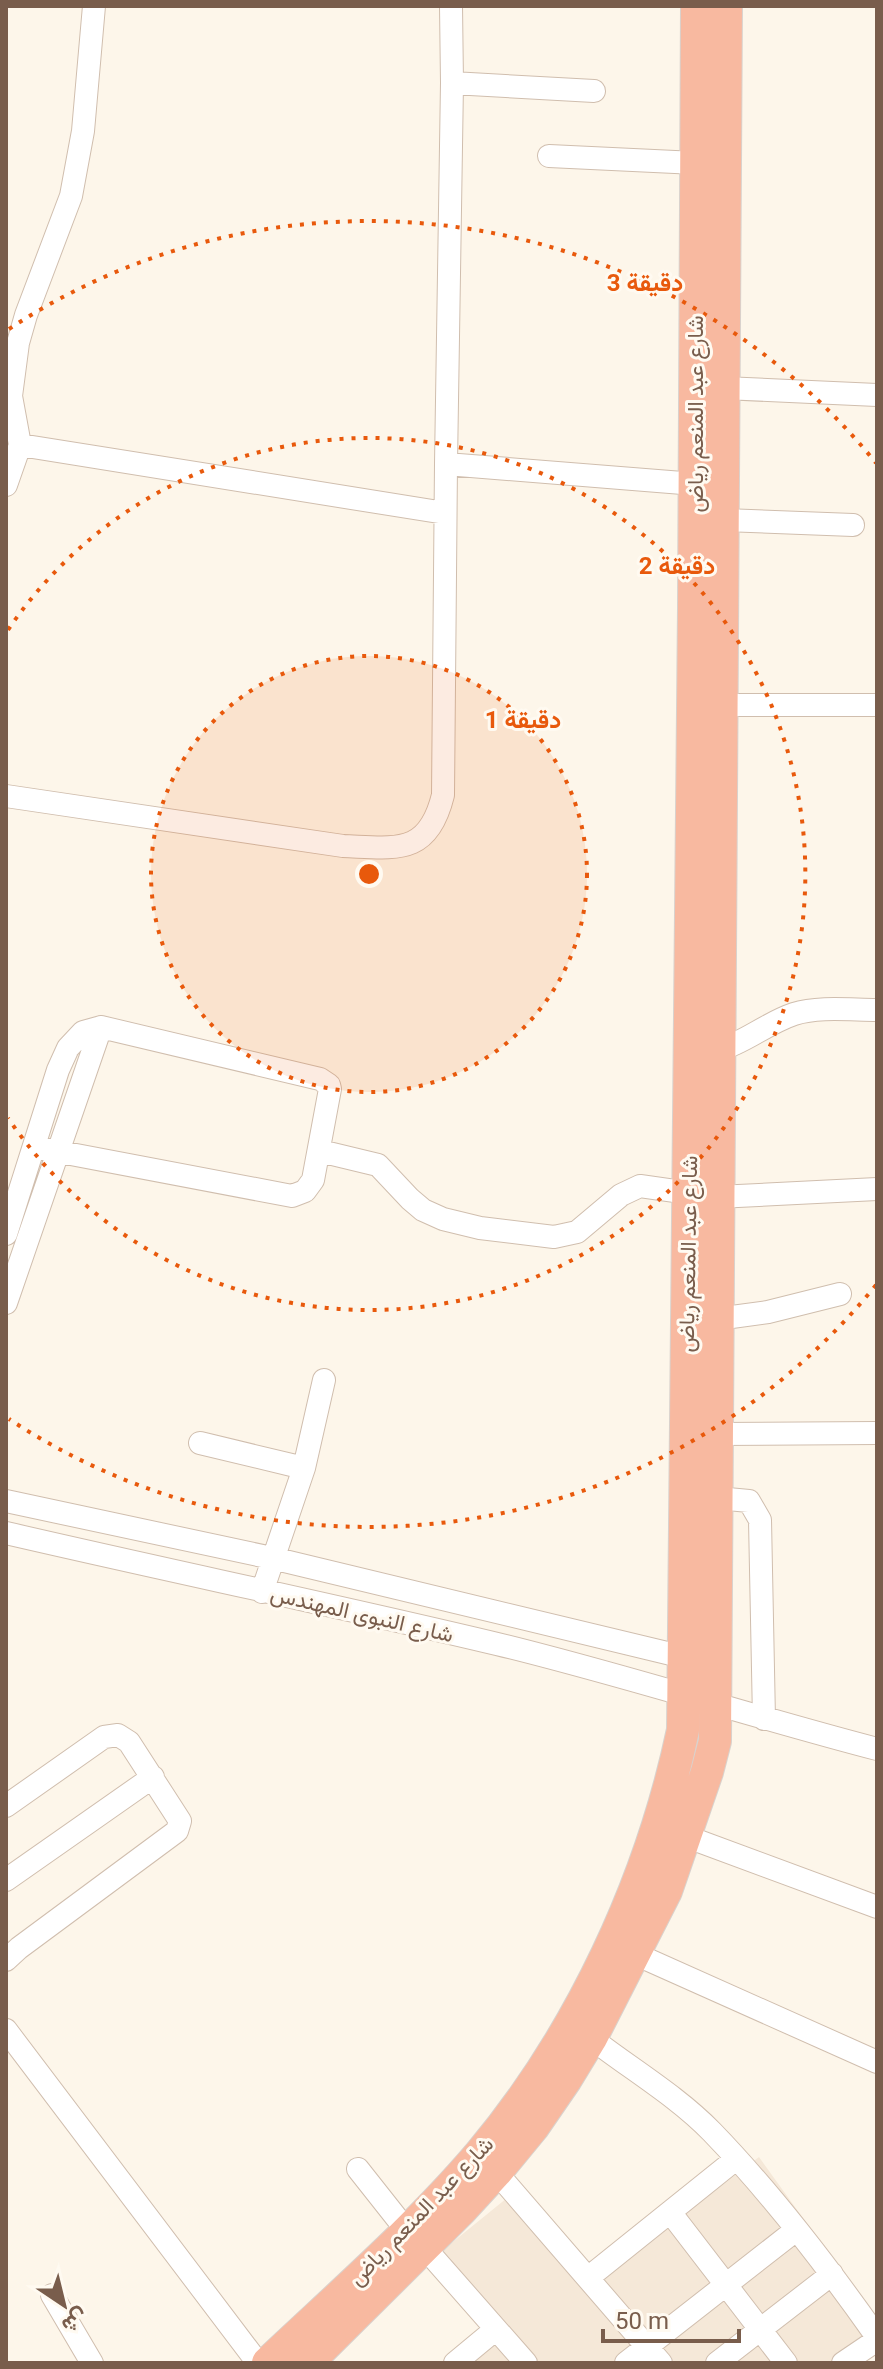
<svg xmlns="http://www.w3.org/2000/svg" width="883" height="2369" font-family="Roboto,Vazirmatn,sans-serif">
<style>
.residential{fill:#f5e8d8}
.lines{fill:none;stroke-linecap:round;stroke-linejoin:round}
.minor-casing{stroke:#d0beae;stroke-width:24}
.highway-casing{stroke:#d9d2cd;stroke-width:34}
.minor{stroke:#fff;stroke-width:22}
.highway{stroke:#f8b9a0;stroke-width:32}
.ring{fill:none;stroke:#e8590c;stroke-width:4;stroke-dasharray:4 8}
.labels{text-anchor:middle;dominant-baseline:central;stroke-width:6;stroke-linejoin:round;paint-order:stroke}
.street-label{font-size:22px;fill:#795d4c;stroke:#fffaf1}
.centre{fill:#e8590c;stroke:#fffaf1;stroke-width:4}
.ring-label{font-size:24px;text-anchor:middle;font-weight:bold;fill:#e8590c;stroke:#fffaf1;stroke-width:6;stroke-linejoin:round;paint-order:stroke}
</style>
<rect width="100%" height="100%" fill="#fdf6ea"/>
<!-- residential -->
<path class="residential" d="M759 2157 877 2321 862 2363H463L504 2329 438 2254 507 2198 587 2289Z"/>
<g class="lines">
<!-- minor casing -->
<g class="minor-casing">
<path id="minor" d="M451 6 452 83 446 464 695 484
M452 83 594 91
M549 156 696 163
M723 388 877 395
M20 445 445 513
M6 485 20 445 11 396 18 343 26 315 71 196 83 131 94 6
M724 520 853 525
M721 705H877
M6 796 343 846C397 848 428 856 443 795L446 464
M719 1050C746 1042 767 1023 794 1014 819 1006 851 1010 877 1010
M320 1151 378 1165 410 1199 423 1210 443 1219 480 1228 554 1237 577 1232 621 1195 640 1186 717 1197 877 1189
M6 1234 58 1070 68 1048 83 1032 101 1027 320 1079 329 1085 330 1089 313 1180 305 1191 292 1196 34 1147
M6 1303 101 1027
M717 1319 768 1312 840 1294
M716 1434 877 1433
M200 1443 304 1468
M717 1498 749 1501 760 1520 764 1719
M6 1501 272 1558 696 1660
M6 1533C170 1571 334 1605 497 1644 625 1675 750 1716 877 1749
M262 1592 304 1468 324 1380
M6 1806 104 1737 118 1735 129 1742 180 1821 177 1831 19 1948 6 1960
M685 1836 877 1907
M6 1880 153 1777
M633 1953 877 2062
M6 2030 258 2363
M591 2038C631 2069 677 2096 712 2132 773 2195 827 2266 877 2337
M358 2169 407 2231
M496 2172 661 2363
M670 2212 786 2363
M424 2247 526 2363
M589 2277 736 2159
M52 2295 92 2363
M455 2363 496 2329
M626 2363 796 2230
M717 2363 832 2274
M843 2363 877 2340"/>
</g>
<!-- highway casing -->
<g class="highway-casing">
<path id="highway" d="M268 2363C340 2295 416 2229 480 2154 580 2035 651 1882 683 1730L694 608 697 6
M307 2363 461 2210 496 2172 533 2127 566 2079 591 2038 666 1891 707 1772 715 1741 726 6"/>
</g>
<!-- minor -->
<use href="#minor" class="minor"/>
<!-- highway -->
<use href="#highway" class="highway"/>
</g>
<!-- distance rings -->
<circle cx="369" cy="874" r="218" fill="#e8590c" fill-opacity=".12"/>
<g class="ring">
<circle cx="369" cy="874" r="218"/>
<path d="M8 630A436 436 0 1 1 8 1118"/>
<path d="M876 1285A653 653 0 0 1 9 1419M9 329A653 653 0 0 1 876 463"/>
</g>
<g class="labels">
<!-- street labels -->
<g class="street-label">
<text transform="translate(695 414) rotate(-90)">شارع عبد المنعم رياض</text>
<text transform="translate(688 1254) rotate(-89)">شارع عبد المنعم رياض</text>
<text transform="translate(362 1614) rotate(13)">شارع النبوى المهندس</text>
<text transform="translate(421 2211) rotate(-46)">شارع عبد المنعم رياض</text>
</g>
</g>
<circle cx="369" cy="874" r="12" class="centre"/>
<g class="ring-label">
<text x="645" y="291">3 دقيقة</text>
<text x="677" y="574">2 دقيقة</text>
<text x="523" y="728">1 دقيقة</text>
</g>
<!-- border -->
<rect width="883" height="2369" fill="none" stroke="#795d4c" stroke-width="16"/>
<!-- north arrow -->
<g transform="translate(64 2305) rotate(145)" stroke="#fffaf1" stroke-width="6" paint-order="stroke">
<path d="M0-6L14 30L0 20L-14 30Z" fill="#795d4c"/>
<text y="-12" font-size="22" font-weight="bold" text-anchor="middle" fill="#795d4c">ش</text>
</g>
<!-- scale -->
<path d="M603 2329v12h136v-12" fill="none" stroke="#795d4c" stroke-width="4"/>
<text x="615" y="2329" font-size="24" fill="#795d4c" stroke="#fffaf1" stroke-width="6" paint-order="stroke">50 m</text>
</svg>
